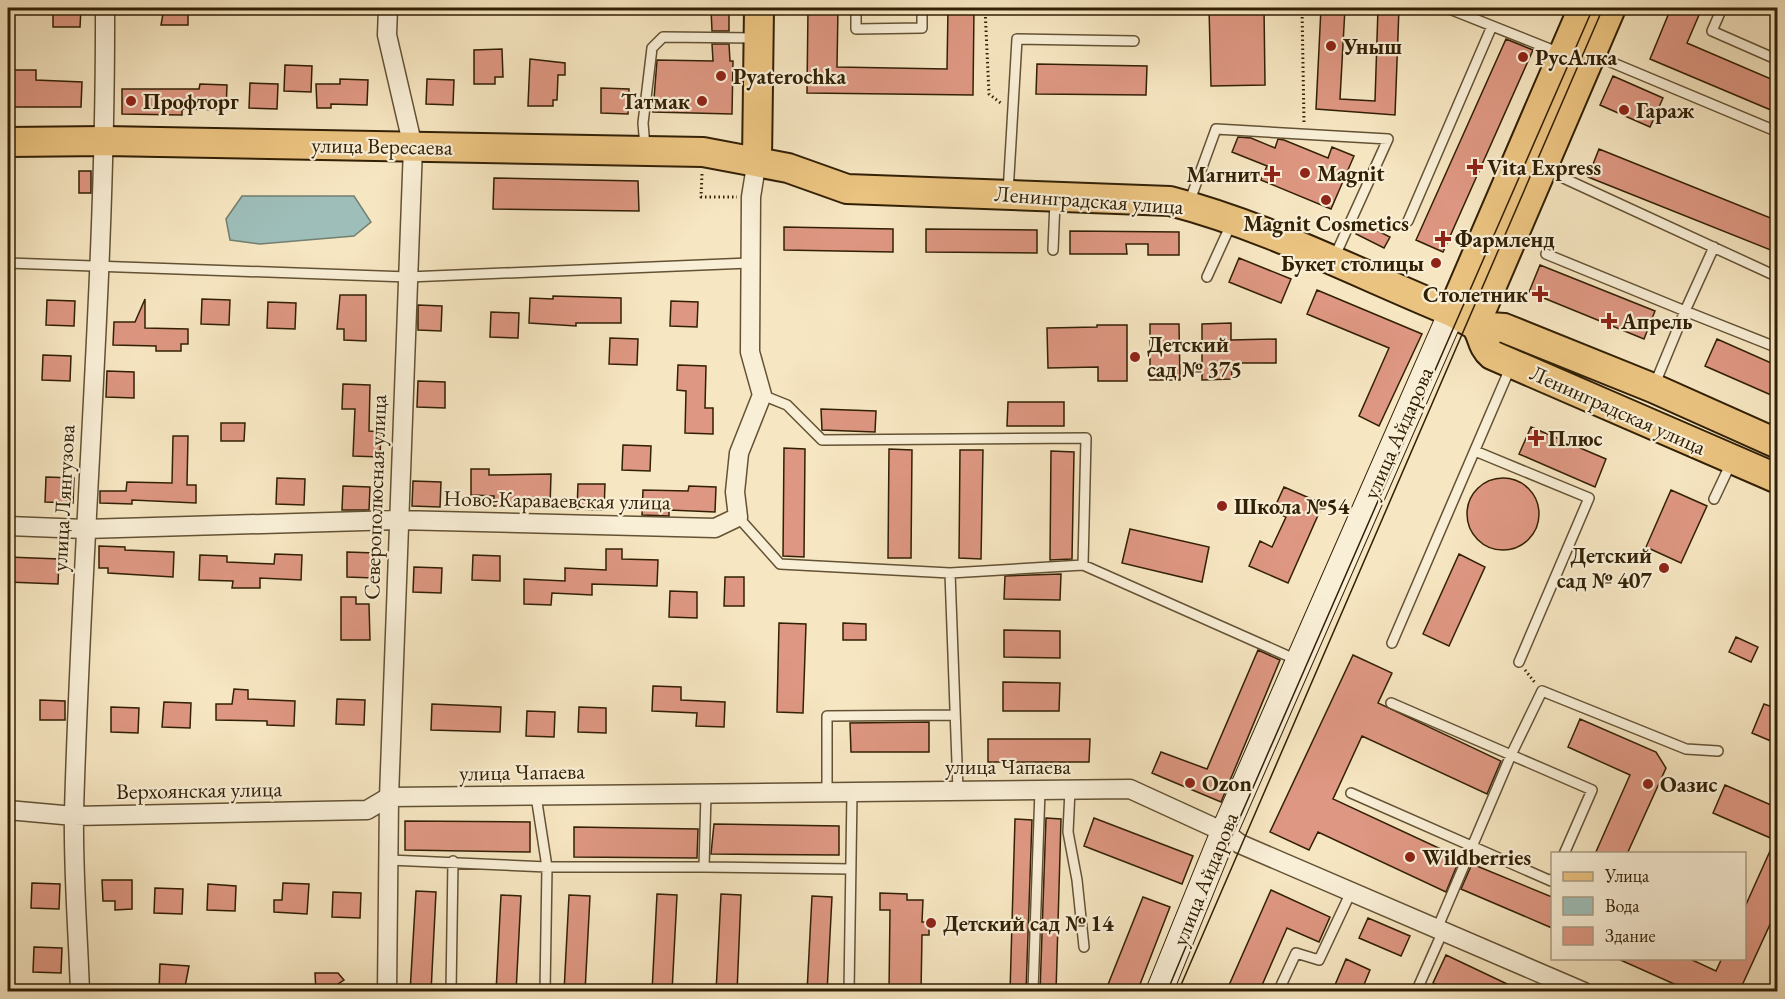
<svg xmlns="http://www.w3.org/2000/svg" width="1785" height="999" font-family="'EB Garamond',serif">
<style>
.water{fill:#9ebeb9;stroke:#737f71;stroke-width:1.5}
.building{fill:#de9782;stroke:#322005;stroke-width:1.5}
.lines{fill:none;stroke-linecap:round;stroke-linejoin:round}
.lane-casing{stroke:#635234;stroke-width:12}
.street-casing{stroke:#635234;stroke-width:21}
.secondary-casing{stroke:#322005;stroke-width:28}
.primary-casing{stroke:#322005;stroke-width:32}
.path{stroke:#322005;stroke-width:3;stroke-dasharray:1.5 3;stroke-linecap:butt}
.lane{stroke:#f9efd7;stroke-width:9}
.street{stroke:#f9efd7;stroke-width:18}
.secondary{stroke:#f9efd7;stroke-width:26}
.primary{stroke:#ebc380;stroke-width:28}
.tram{stroke:#322005;stroke-width:1.5}
.poi-dot{fill:#8f2418;stroke:#f9efd7;stroke-width:2}
.labels{text-anchor:middle;dominant-baseline:central;stroke-width:4.5;stroke-linejoin:round;paint-order:stroke}
.poi-label{font-size:22px;font-weight:bold;fill:#322005;stroke:#f9efd7;text-anchor:start}
.street-label{font-size:22px;fill:#322005;stroke:#f9efd7}
</style>
<rect width="100%" height="100%" fill="#f6e6c1"/>
<filter id="stains"><feTurbulence type="fractalNoise" baseFrequency=".00333" numOctaves="4"/><feColorMatrix values="0 0 0 0 .2 0 0 0 0 .09 0 0 0 0 .02 0 0 0 .5 -.17"/></filter>
<radialGradient id="worn" r=".72"><stop offset=".6" stop-color="#630" stop-opacity="0"/><stop offset="1" stop-color="#630" stop-opacity=".3"/></radialGradient>
<!-- water -->
<path class="water" d="M242 196H354L371 222 354 236 260 244 230 240 226 219Z"/>
<!-- building -->
<path class="building" d="M53 8H81L80 27H53Z
M164 8H188V25H161Z
M808 8H838L837 67 947 69 948 8H974L973 95 807 93Z
M1209 8H1264L1265 85 1211 86Z
M1321 8H1345L1340 99 1375 101 1378 8H1399L1395 115 1316 109Z
M1671 8H1702L1687 43 1778 82V113L1650 59Z
M711 9H729V31H712Z
M1506 39 1533 50 1443 252 1416 240Z
M712 44H729L730 61H733L732 114 653 112 657 60 713 61Z
M502 49 503 77H495V84H474V50Z
M530 59 565 63V75H558L557 100H553V106H528Z
M1037 64 1147 66 1146 95 1036 94Z
M285 65 312 66 311 92 284 91Z
M9 70H36V80L82 82 81 107H9Z
M1613 76 1663 98 1650 127 1600 105Z
M340 79 368 80 367 105 331 104V108H317L316 84H340Z
M427 79 454 80 453 105 426 104Z
M250 83 278 84 277 109 249 108Z
M200 84 227 85 226 110 182 109V115L122 114V89H199Z
M601 88 629 89 628 114 601 113Z
M1238 137 1251 138 1275 148 1278 139 1284 140 1328 158 1332 147 1354 156 1331 209 1261 180 1267 166 1232 152Z
M1599 149 1778 221V253L1588 177Z
M79 171H91V193H79Z
M494 178 638 181 639 211 493 209Z
M1362 223 1390 237 1384 248 1356 234Z
M784 227 893 229V252L784 250Z
M926 229 1037 230V253L926 252Z
M1070 231 1179 232V255H1148V244H1126L1127 254H1070Z
M1239 258 1291 279 1281 303 1229 282Z
M1540 265 1655 311 1644 339 1529 292Z
M1317 290 1422 334 1379 426 1359 416 1389 348 1307 314Z
M340 295H366V341L344 340V329H337Z
M553 296 621 298V323H576V326L529 323 530 298 553 299Z
M145 299V328L188 329V344H181V351H156V346L113 345 114 322H135Z
M202 299 230 300 229 325 201 324Z
M47 300 75 301 74 326 46 325Z
M671 301 698 302 697 327 670 326Z
M268 302 296 303 295 329 267 328Z
M418 305 442 306 441 331 418 330Z
M491 312 519 313 518 338 490 337Z
M1231 323V340L1276 339V363H1231L1232 379 1202 380V324Z
M1150 324H1179L1180 380H1150Z
M1097 325H1127V381H1098V367L1048 368 1047 328 1097 327Z
M610 338 638 339 637 365 609 364Z
M1717 339 1778 366V398L1705 366Z
M43 355 71 356 70 381 42 380Z
M678 365 706 366 705 408H713V434L685 433 686 391 677 390Z
M107 371 134 372V398L106 397Z
M418 381 445 382V408L417 407Z
M343 384 370 385 369 431 381 432 380 457 353 456 355 409H342Z
M1008 402H1064V426H1007Z
M821 409 876 411 875 432 822 430Z
M221 423H245L244 441H221Z
M1531 427 1606 459 1595 487 1519 454Z
M173 436H188L187 485H196V503L132 500V504L100 503V491H126L127 482 172 483Z
M623 445 651 446 650 471 622 470Z
M784 448 805 449 804 557 783 556Z
M889 449 912 450 911 558H888Z
M960 450H983L981 559 959 558Z
M1051 451 1074 452 1072 559 1050 560Z
M471 469H489V475L551 474 550 507 494 506V496L471 495Z
M46 477 74 478 73 503 45 502Z
M1467 514a36 36 0 1 1 72 0a36 36 0 1 1-72 0Z
M277 478 305 479 304 505 276 504Z
M413 481 441 482 440 507 412 506Z
M578 484H605L604 510 577 509Z
M343 486 370 487 369 510H342Z
M689 486 716 487 715 512 669 510V516L642 515 643 490 688 491Z
M1284 487 1323 504 1288 583 1249 566 1260 541 1272 547 1286 517 1273 511Z
M1671 490 1707 506 1681 563 1646 547Z
M1130 529 1209 547 1202 582 1122 563Z
M99 546 125 547V550L174 552 173 577 108 573V568H99Z
M606 549H622V559L658 560 657 586 592 584V595L552 593 551 605 524 604V579L565 581V568L606 570Z
M347 552 375 553 374 578 347 577Z
M275 554 302 555 301 580 260 578V588H232L233 581 199 580 200 555 227 556V562L274 564Z
M1459 554 1485 567 1449 646 1423 634Z
M473 555 500 556V581L472 580Z
M8 557 59 559 58 584 8 582Z
M414 567 442 568 441 593 413 592Z
M1061 574 1060 600 1004 599 1005 576Z
M725 577H744V606H724Z
M670 591 697 592V618L669 617Z
M341 597H356V604H369L370 640H341Z
M779 623 806 624 803 713 777 712Z
M843 623 866 624V640H843Z
M1004 630 1060 631V658L1004 657Z
M1736 637 1758 647 1751 662 1729 652Z
M1258 650 1280 660 1221 802 1152 773 1161 752 1207 769Z
M1353 655 1392 673 1378 703 1501 761 1487 794 1362 736 1333 799 1460 858 1446 892 1318 832 1309 850 1270 832Z
M1003 682 1060 683 1059 711H1003Z
M653 686 681 687V700L725 702 724 727 696 726 697 713 652 711Z
M234 689 248 690V699L295 701 294 726 267 725V721L216 720V704H232Z
M337 699 365 700 364 725 336 724Z
M40 700 65 701V720H40Z
M164 702 191 703 190 728 162 727Z
M432 704 501 707 500 732 431 730Z
M1764 704 1778 709V744L1752 733Z
M111 707 139 708 138 733 111 732Z
M579 707 606 708V733L578 732Z
M527 711 555 712 554 737 526 736Z
M1580 719 1656 752 1666 768 1627 854H1595L1630 775 1568 747Z
M929 722V752H851L850 723Z
M988 739H1090L1089 762H988Z
M1725 785 1778 808V907L1739 992H1692L1616 958H1688L1716 971 1722 958H1744V909L1775 840 1713 813Z
M1046 818 1061 819 1056 992H1040Z
M1094 818 1193 856 1182 884 1084 846Z
M1015 819 1032 820 1026 992H1010Z
M405 821 530 822V852L405 850Z
M714 824 839 826V855L711 854Z
M574 827 698 829 697 858 574 857Z
M1472 864 1552 897V928L1461 889Z
M102 880H132V909L115 910V901H103Z
M32 883 60 884 59 909 31 908Z
M283 883 309 884 307 914 274 912V900H282Z
M208 884 236 886 235 911 207 910Z
M155 888 183 889 182 914 154 913Z
M1271 890 1330 917 1319 942 1287 928 1259 992H1226Z
M416 891 436 892 431 992H410Z
M333 892 361 893 360 918 332 917Z
M880 893 907 894V900H923L922 922H929V935H922L921 992H889L890 910H880Z
M657 894 677 895 672 992H652Z
M721 894 741 895 737 992H716Z
M501 895 521 896 516 992H496Z
M569 895 590 896 585 992H564Z
M812 896 832 897 827 992H807Z
M1143 897 1170 907 1137 992H1105Z
M1368 918 1410 936 1401 956 1359 938Z
M34 947 62 948 61 973 33 972Z
M1446 955 1524 992H1451L1433 983Z
M1346 959 1370 970 1361 992H1332Z
M160 964 189 966 184 992H159Z
M315 973H338L344 980 338 984V992H316Z"/>
<g class="lines">
<!-- lane casing -->
<g class="lane-casing">
<path id="lane" d="M856 8V29L922 28V8
M1447 8 1560 53
M1722 8 1712 31 1778 60
M1594 55 1778 132
M645 147 643 123 652 48 663 37 756 38
M1546 170 1778 277
M1008 193 1017 39 1134 41
M1189 203 1216 129 1388 139 1334 258
M1408 221 1492 26
M1053 250 1055 201
M1546 254 1685 311 1714 247
M8 263 408 277 749 263
M1207 277 1232 222
M1654 386 1685 311 1778 348
M762 395 787 405 822 440 1086 438 1083 565
M1475 451 1589 498 1519 662
M1714 499 1731 463
M738 517 780 564 950 573 958 790
M950 573 1083 565 1297 660
M1392 643 1511 366
M1391 703 1592 790 1564 854
M1070 790 1068 832 1077 880 1084 947
M827 792V716L955 715
M1351 793 1551 881 1552 879
M536 796 547 867 545 992
M389 860 547 867H704L706 794
M704 867 851 869
M1437 929 1511 755 1542 691 1686 749 1718 751
M1033 991 1040 790
M451 992 453 861
M849 992 852 792
M1278 992 1296 953 1319 960 1351 892
M1416 992 1443 931"/>
</g>
<!-- street casing -->
<g class="street-casing">
<path id="street" d="M8 526 85 529 398 520 715 528 738 517 735 492 739 453 762 395 750 352 751 197 757 160
M8 810 74 816 367 810 389 797 1130 789 1224 832 1240 844 1584 992
M80 992C78 932 73 873 74 813 81 545 106 276 105 8
M387 992 389 797 413 147 387 35 388 8"/>
</g>
<!-- secondary casing -->
<g class="secondary-casing">
<path id="secondary" d="M1159 992 1224 832 1452 312"/>
</g>
<!-- primary casing -->
<g class="primary-casing">
<path id="primary" d="M8 142 105 141 703 152 788 168 847 189 1170 201C1267 226 1359 274 1452 312L1477 326 1504 328 1653 388 1778 444
M757 160 759 8
M1452 312 1583 8
M1475 325C1483 334 1481 346 1492 355L1778 479
M1475 325 1611 8"/>
</g>
<!-- path -->
<path class="path" d="M985 8 989 94 1002 104
M1302 8 1304 123
M702 174 701 197H737
M1525 670 1536 684"/>
<!-- lane -->
<use href="#lane" class="lane"/>
<!-- street -->
<use href="#street" class="street"/>
<!-- secondary -->
<use href="#secondary" class="secondary"/>
<!-- primary -->
<use href="#primary" class="primary"/>
<!-- tram -->
<path class="tram" d="M1167 992 1231 838 1593 8
M1178 992 1603 8"/>
</g>
<!-- markers -->
<g class="poi-dot">
<circle cx="1331" cy="46" r="6"/>
<circle cx="1523" cy="57" r="6"/>
<circle cx="721" cy="76" r="6"/>
<circle cx="131" cy="101" r="6"/>
<circle cx="702" cy="101" r="6"/>
<circle cx="1624" cy="110" r="6"/>
<path d="M1472 158h6v6h6v6h-6v6h-6v-6h-6v-6h6z"/>
<circle cx="1305" cy="173" r="6"/>
<path d="M1269 165h6v6h6v6h-6v6h-6v-6h-6v-6h6z"/>
<circle cx="1326" cy="200" r="6"/>
<path d="M1440 230h6v6h6v6h-6v6h-6v-6h-6v-6h6z"/>
<circle cx="1436" cy="263" r="6"/>
<path d="M1537 285h6v6h6v6h-6v6h-6v-6h-6v-6h6z"/>
<path d="M1606 312h6v6h6v6h-6v6h-6v-6h-6v-6h6z"/>
<circle cx="1135" cy="357" r="6"/>
<path d="M1533 429h6v6h6v6h-6v6h-6v-6h-6v-6h6z"/>
<circle cx="1222" cy="506" r="6"/>
<circle cx="1664" cy="568" r="6"/>
<circle cx="1190" cy="783" r="6"/>
<circle cx="1648" cy="784" r="6"/>
<circle cx="1410" cy="857" r="6"/>
<circle cx="931" cy="923" r="6"/>
</g>
<g class="labels">
<!-- poi labels -->
<g class="poi-label">
<text x="1343" y="46">Уныш</text>
<text x="1535" y="57">РусАлка</text>
<text x="733" y="76">Pyaterochka</text>
<text x="143" y="101">Профторг</text>
<text x="690" y="101" text-anchor="end">Татмак</text>
<text x="1636" y="110">Гараж</text>
<text x="1487" y="167">Vita Express</text>
<text x="1317" y="173">Magnit</text>
<text x="1260" y="174" text-anchor="end">Магнит</text>
<text x="1326" y="223" text-anchor="middle">Magnit Cosmetics</text>
<text x="1455" y="239">Фармленд</text>
<text x="1424" y="263" text-anchor="end">Букет столицы</text>
<text x="1528" y="294" text-anchor="end">Столетник</text>
<text x="1621" y="321">Апрель</text>
<text x="1147" y="344">Детский<tspan x="1147" dy="25">сад № 375</tspan></text>
<text x="1548" y="438">Плюс</text>
<text x="1234" y="506">Школа №54</text>
<text x="1652" y="555" text-anchor="end">Детский<tspan x="1652" dy="25">сад № 407</tspan></text>
<text x="1202" y="783">Ozon</text>
<text x="1660" y="784">Оазис</text>
<text x="1422" y="857">Wildberries</text>
<text x="943" y="923">Детский сад № 14</text>
</g>
<!-- street labels -->
<g class="street-label">
<text transform="translate(382 146) rotate(1)">улица Вересаева</text>
<text transform="translate(1089 200) rotate(4)">Ленинградская улица</text>
<text transform="translate(1618 410) rotate(24)">Ленинградская улица</text>
<text transform="translate(1398 433) rotate(-66)">улица Айдарова</text>
<text transform="translate(375 497) rotate(-88)">Северополюсная улица</text>
<text transform="translate(63 498) rotate(-87)">улица Лянгузова</text>
<text transform="translate(557 500) rotate(1)">Ново-Караваевская улица</text>
<text x="1008" y="766">улица Чапаева</text>
<text transform="translate(522 772) rotate(-1)">улица Чапаева</text>
<text transform="translate(199 790) rotate(-1)">Верхоянская улица</text>
<text transform="translate(1205 879) rotate(-68)">улица Айдарова</text>
</g>
</g>
<!-- margin -->
<rect width="1785" height="999" fill="none" stroke="#f6e6c1" stroke-width="30"/>
<rect x="9" y="9" width="1767" height="981" fill="none" stroke="#322005" stroke-width="3"/>
<rect x="15" y="15" width="1755" height="969" fill="none" stroke="#322005" stroke-width="1.5"/>
<!-- legend -->
<rect x="1551" y="852" width="195" height="108" fill="#f9efd7" stroke="#a99c83" stroke-width="1.5"/>
<rect x="1563" y="872" width="30" height="9" fill="#ebc380" stroke="#a99c83" stroke-width="1.5"/>
<text x="1605" y="882" font-size="18" fill="#322005">Улица</text>
<rect x="1563" y="897" width="30" height="18" fill="#9ebeb9" stroke="#a99c83" stroke-width="1.5"/>
<text x="1605" y="912" font-size="18" fill="#322005">Вода</text>
<rect x="1563" y="927" width="30" height="18" fill="#de9782" stroke="#a99c83" stroke-width="1.5"/>
<text x="1605" y="942" font-size="18" fill="#322005">Здание</text>
<rect width="100%" height="100%" filter="url(#stains)"/>
<rect width="100%" height="100%" fill="url(#worn)"/>
</svg>
